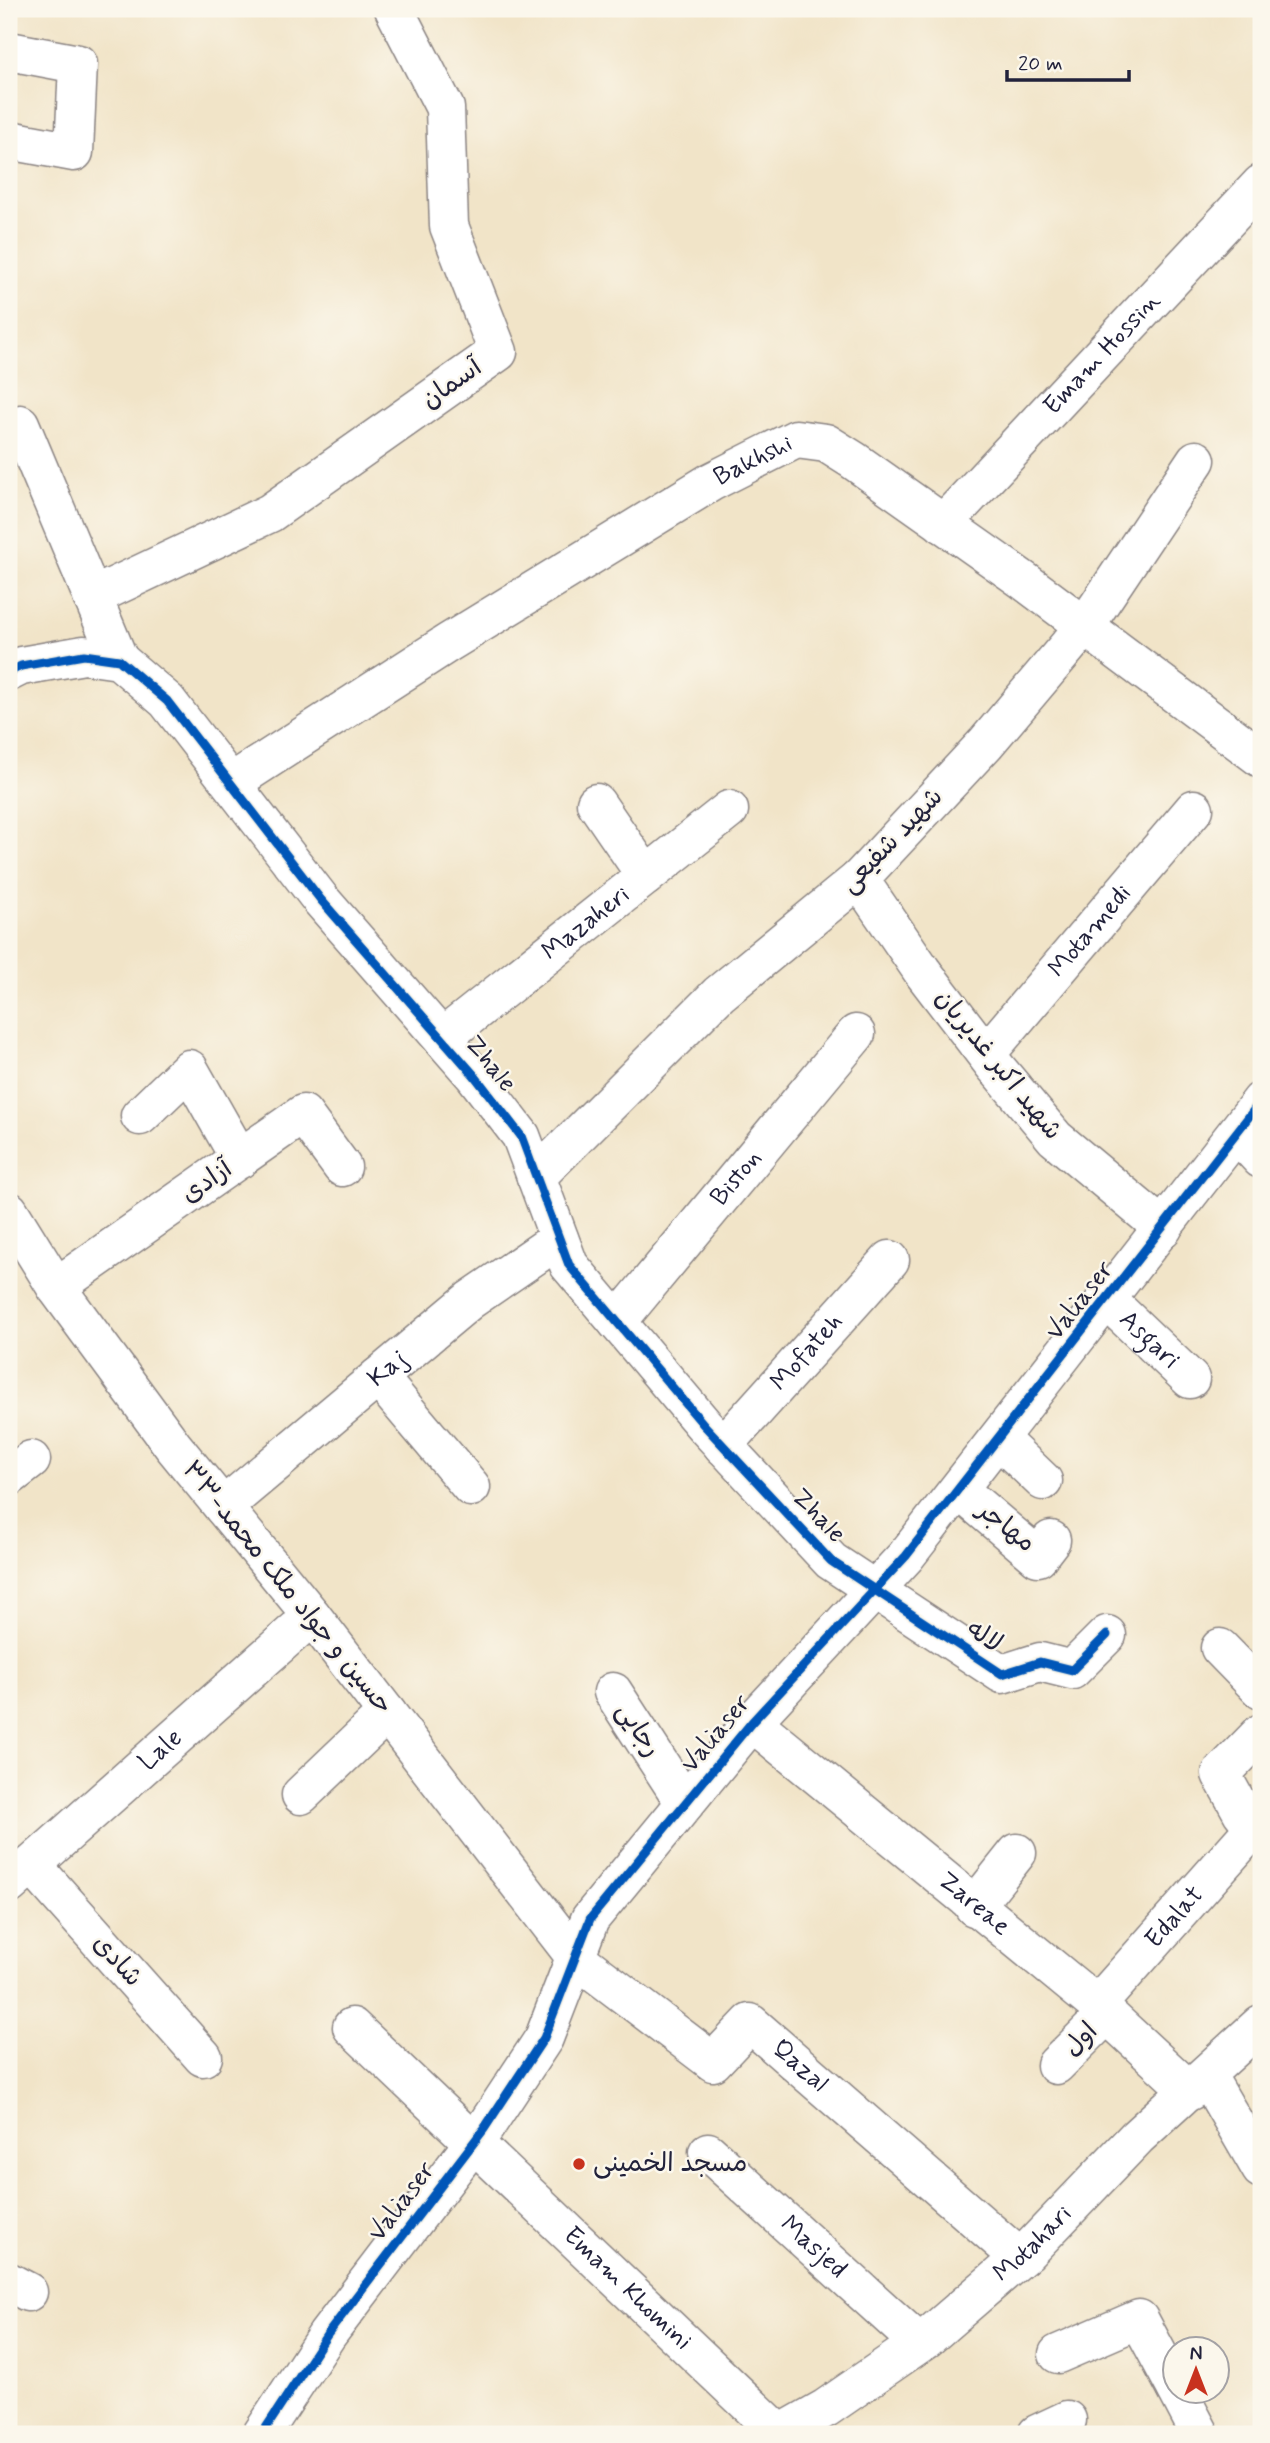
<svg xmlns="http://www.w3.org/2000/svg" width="1270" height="2443" font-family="Mynerve,'Playpen Sans Arabic',sans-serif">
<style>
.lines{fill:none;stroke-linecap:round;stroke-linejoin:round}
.street-casing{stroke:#8a8382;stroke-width:41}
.street{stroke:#fff;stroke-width:38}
.cycleway-casing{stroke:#fbf7ec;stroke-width:13}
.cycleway{stroke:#0057b8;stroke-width:9}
.poi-dot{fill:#c8321e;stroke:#fbf7ec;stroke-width:2.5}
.labels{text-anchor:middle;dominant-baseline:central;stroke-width:5;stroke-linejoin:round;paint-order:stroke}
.street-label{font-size:26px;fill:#22223b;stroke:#fbf7ec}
.poi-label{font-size:26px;fill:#22223b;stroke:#fbf7ec;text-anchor:start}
</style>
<rect width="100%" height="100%" fill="#fbf7ec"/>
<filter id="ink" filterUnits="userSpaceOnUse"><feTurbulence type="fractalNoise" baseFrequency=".0143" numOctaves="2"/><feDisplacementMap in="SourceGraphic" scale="14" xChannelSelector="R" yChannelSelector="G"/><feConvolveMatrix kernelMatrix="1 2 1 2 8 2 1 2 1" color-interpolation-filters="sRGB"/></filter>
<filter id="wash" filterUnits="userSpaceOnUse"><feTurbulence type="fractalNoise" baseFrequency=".00686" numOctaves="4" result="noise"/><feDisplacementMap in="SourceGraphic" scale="28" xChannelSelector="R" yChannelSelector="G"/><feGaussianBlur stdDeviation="1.57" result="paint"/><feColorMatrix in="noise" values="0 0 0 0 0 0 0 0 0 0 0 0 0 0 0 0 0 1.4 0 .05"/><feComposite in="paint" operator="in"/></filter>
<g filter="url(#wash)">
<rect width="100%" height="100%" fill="#f1e4c8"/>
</g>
<g filter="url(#ink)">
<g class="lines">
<!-- street casing -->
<g class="street-casing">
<g id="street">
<path d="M9 51 78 64 74 152 9 140"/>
<path d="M20 424 119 660"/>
<path id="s1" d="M943 524 1261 184"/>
<path d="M92 597 270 513 498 352 449 226 445 108 394 9"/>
<path d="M9 672 21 666 84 655 119 660 167 701 321 900 474 1075 521 1136 569 1265 704 1425 831 1561 1002 1674 1040 1662 1072 1670 1107 1635"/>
<path id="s2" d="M231 783 448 643 711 482 796 439 826 443 853 460 1023 580 1261 758"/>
<path d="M596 803 646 876"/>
<path d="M859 879 922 971 993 1064 1055 1138 1163 1228"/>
<path id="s3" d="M442 1038 729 810"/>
<path id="s4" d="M986 1054 1194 809"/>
<path d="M140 1116 189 1069 240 1159"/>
<path d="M1237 1133 1261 1159"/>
<path d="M536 1177 719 994 859 879 986 743 1085 626 1196 460"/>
<path id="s5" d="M9 1211 56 1287 173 1446 312 1616 576 1958 713 2062 750 2023 1020 2258"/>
<path d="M56 1287 303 1114 342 1167"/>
<path id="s6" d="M1107 1300 1190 1379"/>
<path id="s7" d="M617 1322 856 1034"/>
<path d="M378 1377 471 1487"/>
<path d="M999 1439 1043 1481"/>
<path id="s8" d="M723 1446 890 1260"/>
<path d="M9 1477 31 1460"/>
<path d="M959 1490 1038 1557 1051 1540"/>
<path id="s9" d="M223 1507 470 1300 559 1239"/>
<path d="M1220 1648 1261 1690"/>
<path d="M613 1692 685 1803"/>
<path id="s10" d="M752 1722 1097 2005 1190 2091"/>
<path d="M1261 1733 1221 1774 1242 1812 1261 1837"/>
<path d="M301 1795 387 1713"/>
<path d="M32 1865 203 2057"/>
<path id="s11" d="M9 1885 312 1616"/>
<path d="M974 1907 1017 1853"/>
<path id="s12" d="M1097 2005 1254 1828"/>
<path id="s13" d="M352 2027 780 2434 826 2408 926 2339 1027 2252 1137 2137 1261 2024"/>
<path d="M1056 2065 1107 2014"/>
<path d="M1207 2076 1261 2169"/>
<path id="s14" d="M708 2152 919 2343"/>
<path d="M9 2282 28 2292"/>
<path d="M1058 2354 1139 2319 1176 2388"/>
<path d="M1177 2390 1200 2434"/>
<path d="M262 2434 327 2335 484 2129 544 2038 590 1919 752 1722 906 1556 1261 1101"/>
<path d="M1037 2434 1067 2420"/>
</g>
</g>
<!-- street -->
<use href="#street" class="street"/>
<!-- cycleway casing -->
<g class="cycleway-casing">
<path id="cycleway" d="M9 672 21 666 84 655 119 660 167 701 321 900 474 1075 521 1136 569 1265 704 1425 831 1561 1002 1674 1040 1662 1072 1670 1107 1635
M262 2434 327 2335 484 2129 544 2038 590 1919 752 1722 906 1556 1261 1101"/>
</g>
<!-- cycleway -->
<use href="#cycleway" class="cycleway"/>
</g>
</g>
<!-- markers -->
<circle class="poi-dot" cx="579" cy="2164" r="7"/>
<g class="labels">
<!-- street labels -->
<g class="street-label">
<text stroke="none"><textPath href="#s1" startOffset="233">Emam Hossin</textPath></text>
<text transform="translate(452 384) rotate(-35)">آسمان</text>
<text stroke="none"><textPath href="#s2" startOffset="614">Bakhshi</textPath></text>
<text transform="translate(892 841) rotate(-46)">شهید شفیعی</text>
<text stroke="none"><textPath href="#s3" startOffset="184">Mazaheri</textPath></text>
<text stroke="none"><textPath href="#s4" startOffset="161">Motamedi</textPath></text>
<text transform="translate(490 1064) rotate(51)">Zhale</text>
<text transform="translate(998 1065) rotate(51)">شهید اکبر غدیریان</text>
<text stroke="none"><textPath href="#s7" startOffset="187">Biston</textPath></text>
<text transform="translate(207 1182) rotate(-35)">آزادی</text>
<text transform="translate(1080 1301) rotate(-52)">Valiaser</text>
<text stroke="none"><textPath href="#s6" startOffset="58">Asgari</textPath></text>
<text stroke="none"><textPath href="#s8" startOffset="126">Mofateh</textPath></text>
<text stroke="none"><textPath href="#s9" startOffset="215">Kaj</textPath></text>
<text transform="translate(818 1516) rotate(46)">Zhale</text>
<text transform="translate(1006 1527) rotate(38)">مهاجر</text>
<text transform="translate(287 1588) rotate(51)">۳۳-حسین و جواد ملک محمد</text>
<text transform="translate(984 1637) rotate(34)">لاله</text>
<text transform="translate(638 1730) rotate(57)">رجایی</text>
<text transform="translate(716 1734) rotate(-50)">Valiaser</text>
<text stroke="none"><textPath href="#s11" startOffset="203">Lale</textPath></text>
<text stroke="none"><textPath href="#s10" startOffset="287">Zareae</textPath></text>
<text stroke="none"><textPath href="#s12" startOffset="117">Edalat</textPath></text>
<text transform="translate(117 1961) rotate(48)">شادی</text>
<text transform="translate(1081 2040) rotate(-45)">اول</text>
<text stroke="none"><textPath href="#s5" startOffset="1230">Qazal</textPath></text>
<text transform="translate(402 2202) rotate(-53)">Valiaser</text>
<text stroke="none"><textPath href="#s13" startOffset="908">Motahari</textPath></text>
<text stroke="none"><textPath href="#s14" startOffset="142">Masjed</textPath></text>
<text stroke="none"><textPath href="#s13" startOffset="380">Emam Khomini</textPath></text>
</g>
<!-- poi labels -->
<g class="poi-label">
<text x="593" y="2164">مسجد الخمینی</text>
</g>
</g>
<!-- margin -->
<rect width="1270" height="2443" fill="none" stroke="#fbf7ec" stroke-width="35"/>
<!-- north arrow -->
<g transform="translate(1196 2370)"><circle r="33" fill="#fbf7ec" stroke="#a4a2a5" stroke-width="2"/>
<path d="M0-5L12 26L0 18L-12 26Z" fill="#c8321e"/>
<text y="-10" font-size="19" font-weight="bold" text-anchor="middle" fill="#22223b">N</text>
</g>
<!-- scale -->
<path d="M1007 70v10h122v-10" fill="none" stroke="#22223b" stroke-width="3.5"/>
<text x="1018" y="70" font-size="21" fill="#22223b" stroke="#fbf7ec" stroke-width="5" paint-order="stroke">20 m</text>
</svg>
